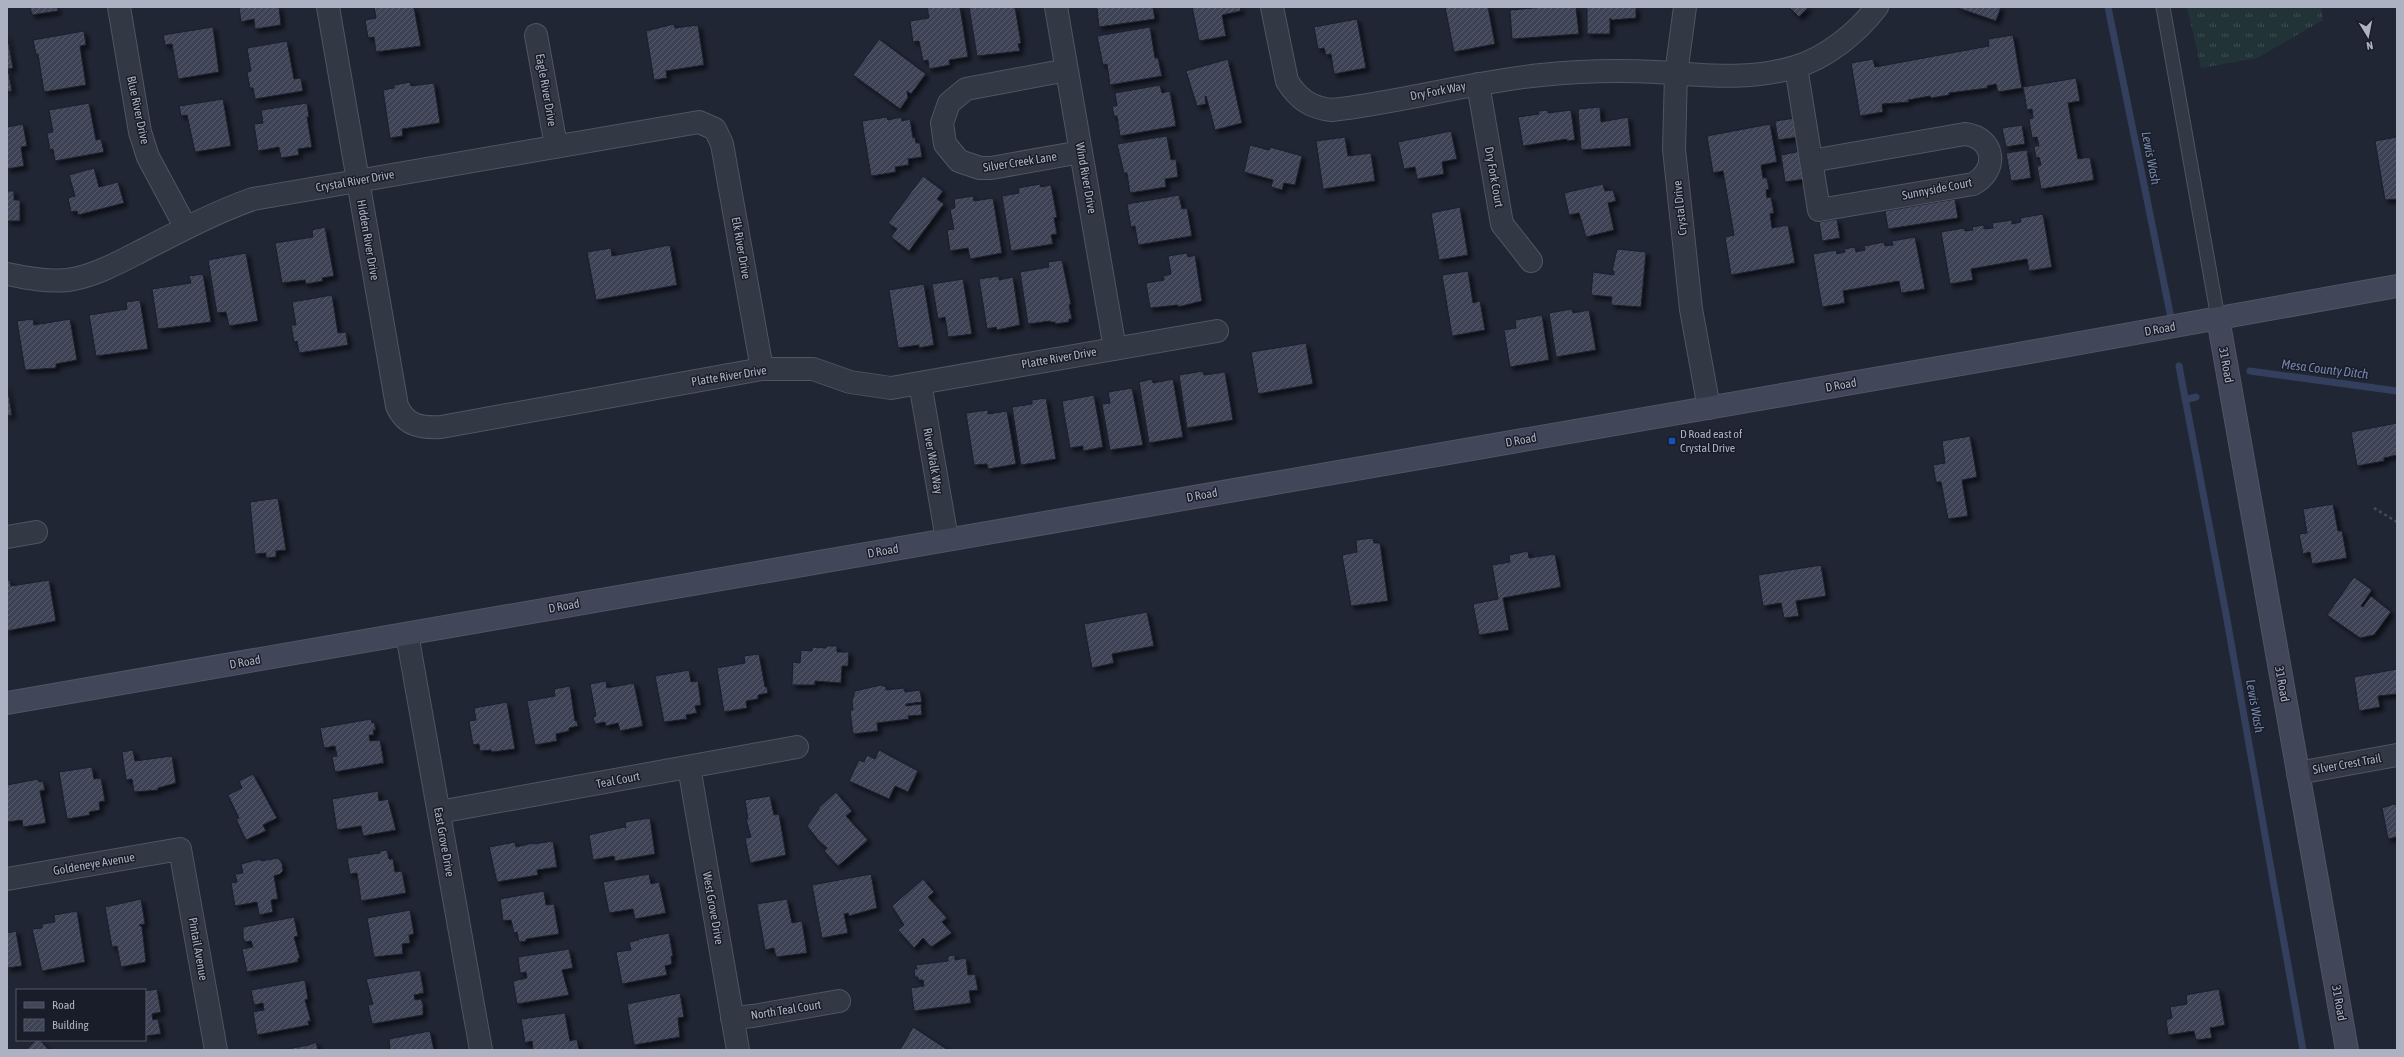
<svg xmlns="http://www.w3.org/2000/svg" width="2404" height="1057" font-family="'Asap Condensed',sans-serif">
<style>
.grass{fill:url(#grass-tufts)}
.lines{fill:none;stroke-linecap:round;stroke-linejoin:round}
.stream{stroke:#333f5c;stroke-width:7}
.building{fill:url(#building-hatch);stroke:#1a1f2c;filter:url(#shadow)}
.lane-casing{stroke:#505563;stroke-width:15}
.street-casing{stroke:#505563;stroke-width:24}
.secondary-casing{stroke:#505563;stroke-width:24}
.path{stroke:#3f4e53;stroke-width:2.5;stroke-dasharray:3 3;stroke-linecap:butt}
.lane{stroke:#333845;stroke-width:13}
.street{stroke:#333845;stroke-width:22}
.secondary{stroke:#414758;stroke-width:22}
.transit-dot{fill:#1a4fb4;stroke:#191d29;stroke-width:1.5}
.labels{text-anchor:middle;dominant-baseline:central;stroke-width:3;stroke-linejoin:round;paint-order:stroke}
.street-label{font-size:12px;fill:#adb2c2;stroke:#191d29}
.poi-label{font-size:12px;fill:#adb2c2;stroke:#191d29;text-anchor:start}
.water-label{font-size:13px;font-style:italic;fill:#7586aa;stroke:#191d29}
</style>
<defs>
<pattern id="grass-tufts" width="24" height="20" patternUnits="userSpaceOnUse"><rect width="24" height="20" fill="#223337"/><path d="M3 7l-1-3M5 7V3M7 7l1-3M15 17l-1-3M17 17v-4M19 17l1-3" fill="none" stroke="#3f4e52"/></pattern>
<pattern id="building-hatch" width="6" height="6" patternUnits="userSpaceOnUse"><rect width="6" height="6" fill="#3c4355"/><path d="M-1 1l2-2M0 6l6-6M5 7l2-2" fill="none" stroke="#565c6c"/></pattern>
<filter id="shadow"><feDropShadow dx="3.5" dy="3.5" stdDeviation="2" flood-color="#0009"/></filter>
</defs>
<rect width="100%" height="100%" fill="#202634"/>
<!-- grass -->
<path class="grass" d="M2187 7H2321L2323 20 2257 58 2201 68Z"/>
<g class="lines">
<!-- stream -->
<path class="stream" d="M2108 7 2170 313
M2179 366 2226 614 2303 1050
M2250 371 2397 391
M2185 400 2196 397"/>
</g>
<!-- building -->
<path class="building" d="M30 7H57L58 11 32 15Z
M239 7H279L281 25 255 29 254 19 241 22Z
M374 7H414L421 46 376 52 374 37 368 38 365 20 376 18Z
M927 7H960L968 57 949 60 950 65 929 69 928 60 923 61 919 41 913 42 910 21 929 18Z
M969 7H1015L1021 43 1018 44 1020 51 977 56Z
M1094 7H1153L1155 19 1099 27 1097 9Z
M1192 7H1240L1241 11 1222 15 1226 36 1199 41Z
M1445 7H1488L1495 44 1454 52Z
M1544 7H1576L1579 34 1512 39 1510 10Z
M1587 7H1636V18L1612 20 1610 18V34H1587Z
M1789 7H1809L1799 17Z
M1955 7H2001L1996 21Z
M1357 19 1366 68 1334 74 1331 54 1326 55 1324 48 1318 49 1314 27Z
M674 24 675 28 698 25 704 65 666 71 667 78 654 80 646 31Z
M213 27 219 72 178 79 172 44 165 45 163 35Z
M1150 27 1155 58H1158L1162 76 1110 85 1107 64 1103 65 1097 36Z
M84 31 86 45 80 46 86 85 44 92 38 54H36L33 40Z
M7 34 13 68 8 69 12 91 7 92Z
M2013 35 2022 88 1998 92 1996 84 1987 86 1988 88 1949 93V95L1931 98 1930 96 1908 100 1909 102 1882 104 1883 112 1860 116 1851 63 1873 59 1875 67 1989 46 1988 39Z
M879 39 926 74 911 94 907 91 908 98 900 109 853 75Z
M287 41 294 79 301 78 303 91 255 99 253 88H250L247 72 251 71 247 48Z
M1228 59 1242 123 1215 130 1206 96 1205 97 1206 104 1197 106 1186 71Z
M2076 78 2080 101 2068 103 2078 159 2090 157 2094 180 2041 189 2037 166 2041 165 2039 157 2036 158 2034 146H2039L2037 137 2032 138 2029 119 2033 118 2032 109 2027 110 2023 87Z
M410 82 411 86 434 83 440 123 402 129 403 136 390 138 383 90 394 88V85Z
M1160 85 1162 93 1170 91 1176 126 1120 136 1117 116H1114L1112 106H1117L1115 93Z
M223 99 231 146 195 152 187 115 181 116 179 106Z
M89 103 96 140 101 139 104 152 55 161 53 149 50 150 47 133 53 132 49 110Z
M307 103 309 117H307L312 147 298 149 299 155 281 158 279 147 258 151 254 124 263 123 261 110Z
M1600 107 1601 122 1628 117 1631 146 1581 150 1578 109Z
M1548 110V113L1571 110 1575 140 1567 141V139L1523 146 1518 117 1539 114 1538 111Z
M887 117 888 120 901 117 902 121 910 119 913 138 915 137 916 143H920L922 157 908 159 909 165 895 167 896 172 871 176 862 121Z
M1795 118 1798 137 1778 140 1775 121Z
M23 124 27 146 21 147 24 166 7 169V127Z
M1770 124 1777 162 1761 165 1763 178H1767L1769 189 1766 190 1767 198 1771 197 1774 213 1770 214 1772 228 1788 225 1795 263 1731 275 1725 237 1734 235 1723 171 1713 173 1707 136Z
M2022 125 2025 144 2006 147 2002 128Z
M1451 131 1457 159 1442 162 1444 174 1417 179 1415 167 1404 169 1398 142Z
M1167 136 1171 160 1176 159 1178 177 1165 179 1166 187 1130 193 1127 173H1124L1117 144Z
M1345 137 1348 156 1371 153 1375 181 1323 189 1316 141Z
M2397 137V199L2385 200 2375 141Z
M1250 145 1269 150 1270 147 1302 156 1295 185 1284 183 1282 190 1271 187 1273 180 1244 172Z
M2027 150 2031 178 2011 181 2006 153Z
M1801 151 1805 179 1785 182 1781 155Z
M94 168 99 187 118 182 124 203 78 215 77 211 71 212 68 198 75 196 69 175Z
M923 176 943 191 937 199 944 204 909 251 891 237 897 229 888 223Z
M1040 184 1041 187 1051 185 1057 217 1054 218 1057 234 1051 235 1053 244 1011 251 1002 196 1019 193 1018 188Z
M1603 184 1605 191 1613 190 1616 201 1608 203 1614 230 1586 237 1579 213 1569 215 1564 193Z
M7 191H14V200H20V221H7Z
M1179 195 1182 209 1187 208 1192 236 1138 245 1135 226 1131 227 1127 204Z
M973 196 974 201 993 198 1002 253 970 259 968 248 950 251 947 230 954 229 950 209 955 208 954 199Z
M1955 199 1958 218 1888 229 1885 211Z
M1460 207 1468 255 1439 260 1431 213Z
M2043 214 2052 267 2029 271 2027 259 1971 269 1973 280 1950 284 1941 232 1964 228 1965 231 1973 230 1972 227 1984 225V229L1993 228 1992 223 2012 220V224L2021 222 2020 218Z
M1837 219 1840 238 1822 241 1819 222Z
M325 227 334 276 322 278 323 281 306 284 305 280 282 283 275 243 313 237 312 230Z
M1915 237 1925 289 1901 293 1899 281 1843 291 1845 303 1822 307 1813 254 1836 250 1837 254 1845 252 1844 249 1855 247 1856 252 1865 250 1864 246 1884 242 1885 246 1893 245 1892 241Z
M670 245 677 285 596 300 587 252 611 248 612 256Z
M1617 249 1646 252 1641 307 1611 305 1612 297 1591 295 1593 272 1614 275V271H1612Z
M246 253 258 321 229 326 226 312 217 313 208 260Z
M1187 253 1188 257 1195 255 1202 301 1178 307V305L1150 308 1146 283 1164 280 1163 276 1171 274 1168 256Z
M1062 260 1071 304 1069 305 1072 319H1069V322L1055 324V322H1050V321L1028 324 1020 272 1049 267 1048 262Z
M1468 271 1473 303 1480 301 1485 330 1452 336 1442 275Z
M203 274 211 322 158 329 152 289 191 283 189 276Z
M999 276V280L1013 277 1020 325 997 330 996 327 987 329 979 279Z
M963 279 972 334 948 337 945 317 938 319 932 284Z
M924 284 934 345 919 348V345L898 348 889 290Z
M332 295 338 333 346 332 348 345 299 353 297 341 294 342 291 325H296L292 302Z
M140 300 148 349 96 356 89 315 127 309 126 302Z
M1572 309 1573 313 1589 310 1596 350 1556 357 1549 313Z
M1542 315 1549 360 1510 367 1504 330 1516 328 1515 320Z
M33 319 34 325 70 319 77 360 56 364V368L25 370 17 321Z
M1306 343 1313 384 1258 394 1251 352Z
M1203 371 1204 375 1225 372 1233 420 1187 428 1179 375Z
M1152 379 1153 383 1173 379 1183 437 1149 443 1139 382Z
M7 385 12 415 7 416Z
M1132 388 1143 445 1110 450 1102 404 1110 403 1108 392Z
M1094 395 1103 447 1083 451V446L1070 448 1062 401Z
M1046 398 1056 459 1021 465 1012 407 1032 404V400Z
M988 410V414L1007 411 1016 464 988 469 987 464 974 465 966 413Z
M2397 423V455L2384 458V461L2357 466 2351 432Z
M1970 436 1977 477 1962 480 1968 516 1948 519 1941 482H1936L1933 465 1945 463 1942 441Z
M278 498 286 550 276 551V557L266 558V553L255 554 250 502Z
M2333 504 2338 531H2342L2347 558 2312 564 2310 552 2303 554 2299 534 2307 533 2303 509Z
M1373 538 1374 543H1380L1388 601 1351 606 1342 555 1357 552 1356 540Z
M1528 551 1529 558 1555 554 1561 587 1503 598 1509 630 1479 635 1473 604 1498 599 1492 565 1510 562 1509 555Z
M1821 565 1826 596 1796 601 1799 616 1784 618 1781 603 1763 606 1758 575Z
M2354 577 2372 590 2361 606 2363 607 2371 596 2391 612 2374 635 2360 638 2327 615Z
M7 580H10L11 586 49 580 56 621 7 631Z
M1147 612 1154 646 1112 654 1114 663 1092 668 1084 624Z
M826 646H837V652H849L848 666H842L841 683 815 681V685H792L793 662 800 663 801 650 812 651V647L826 648Z
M759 654 765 687H767L768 693 758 695V699L746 701 747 708 724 712 717 668 745 663 744 656Z
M2397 669V694L2378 696 2380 707 2359 711 2354 677Z
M689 670 691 682 698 681 701 705 695 706 697 713 686 715 687 719 664 722 655 676Z
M606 681 607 688 634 683 643 726 620 731 618 723 606 726 605 722 595 724 593 717 596 716 590 684Z
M881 685 886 687V690L904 688 905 692 920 690 922 702 906 704V706L921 704 922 715 908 716 909 719 877 723 878 731 853 734 850 710H853L852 701 855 691Z
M570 686 575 721H577L578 726 569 728V731L556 734 557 741 535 745 527 701 555 696 554 689Z
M507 702 515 749 492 752 491 750 480 751 479 744 473 745 469 721 476 720 474 708Z
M371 719 372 723 374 722 376 730H373L374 735H369L370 741 380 740 384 763 335 772 332 757 337 756 335 746 324 748 320 728Z
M133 750 135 761 172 756 176 783 158 788V790L134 792 132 779 126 780 122 752Z
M879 750 918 771 908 792 895 786 889 799 849 781 859 760 864 762 867 755 875 759Z
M92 767 94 779 101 778 105 801 99 802 100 810 89 812 90 815 67 819 59 772Z
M253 774 277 818 263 825 266 831 246 840 236 819 239 818 228 795 242 788 239 781Z
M38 779 39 782 43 781 45 790 40 791 46 823 23 827 22 820 7 822V785Z
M378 791 379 801 388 799 396 830 363 836 361 826 337 830 332 799Z
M836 792 852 811 846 816 868 840 838 866 824 851 827 848 819 841 807 826 819 809 818 808Z
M770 796 774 815 779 814 786 855 750 863 745 838 751 837 746 819H748L745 800Z
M2394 804 2397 805V837L2388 839 2382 808Z
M650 818 655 854 615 861 614 856 593 860 589 835 624 827 626 828 625 822Z
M553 841 557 867 537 870 538 875 497 882 489 847 515 842 516 847 533 843 534 844Z
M387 850 389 859H393L395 872 402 871 406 893 361 901 357 873 350 874 347 858 380 853V851Z
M278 858 282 863 283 871 280 874 274 876 278 899 271 900 273 912 259 915 257 902 235 906 231 883 237 882 235 874 243 873 241 864 260 859 261 861Z
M649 874 651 884 659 882 666 913 635 919 633 909 609 913 603 882Z
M871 874 877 908 849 916 848 913 844 914 848 933 822 938 812 885Z
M923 879 934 892 928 897 947 918 942 922 952 933 931 947 923 938 914 948 898 930 904 925 892 906Z
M544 891 546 905 554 904 559 934 526 939V941L519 942 517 932 514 933 511 920 503 921 500 899Z
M141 899 145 924 139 925 142 927 146 962 121 967 117 946 112 947 105 907Z
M787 899 792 923 802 921 807 953 776 957 774 948 765 950 757 904Z
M410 910 414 934 409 935 410 943 402 944 403 954 374 957 367 918Z
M77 911 85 962 42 971 32 929 42 928V924L55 922 54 915Z
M294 917 298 936 294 937 300 958H298V962L247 972 242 949 253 947 251 941 245 942 243 938V927Z
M16 931 22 966 7 968V933Z
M669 933 673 956H671L672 964 665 966 667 975 622 984 616 952 631 950 629 942 639 940 638 939Z
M569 949 573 968 562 970 569 995 517 1004 513 981 527 978 526 972 520 973 518 957Z
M955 955V960L966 958 968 975 975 974 978 990 969 991 971 1003 914 1011 911 988 924 986 923 980H918V977H915L914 969H917L916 965 948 961V956Z
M420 970 424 993 414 995 415 1000 421 999 423 1004V1015L372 1024 368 1005 373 1004 366 979Z
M305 980 308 999 305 1000 311 1021H308L309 1025 257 1035 253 1012 264 1010 263 1003 254 1005 251 990Z
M157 989 161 1012 152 1014 153 1020 158 1019 161 1034 145 1036V991Z
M2219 989 2225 1025 2210 1028 2212 1038 2196 1040 2194 1031 2168 1035 2166 1020 2172 1018 2170 1007 2187 1004 2186 995Z
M680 993 684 1017 678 1018 680 1037 634 1045 627 1004Z
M565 1013 570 1041 577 1039 579 1050H533L532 1041 525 1043 521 1019Z
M913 1027 948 1050H900Z
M430 1031 434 1050H390L389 1039Z
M36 1040H40L49 1050H26Z
M316 1042 318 1050H282L309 1045Z"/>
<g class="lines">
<!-- lane casing -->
<g class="lane-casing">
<path id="lane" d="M2163 7 2218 318"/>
</g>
<!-- street casing -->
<g class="street-casing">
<path id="street" d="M119 7 140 132 148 157 186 228
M328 7 397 406C406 426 421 428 441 427L762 369H813L850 382 891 388 1217 331
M1056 7 1115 349
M1272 7 1287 81C1298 99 1311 108 1332 110 1402 102 1471 82 1541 75 1579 71 1618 70 1656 72 1703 75 1749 81 1795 67 1826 58 1857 33 1877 7
M1685 7 1676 74 1674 149 1691 309 1709 408
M536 35 556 146
M1796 67 1819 210 1973 184C1999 170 1995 138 1965 134L1811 161
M1067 70 966 89 949 103 942 123 945 144 959 161 980 168H991L1081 152
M1478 84 1502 224 1531 261
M7 274C27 278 47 282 68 280 96 276 123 260 147 248 182 230 216 212 253 199L699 122 715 129 722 144 762 369
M920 383 947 539
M7 537 36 532
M407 634 481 1050
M689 767 738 1050
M2298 773 2397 755
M439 812 797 747
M7 879 180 849 216 1050
M732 1018 753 1016 839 1001"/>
</g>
<!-- secondary casing -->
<g class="secondary-casing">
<path id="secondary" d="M2218 318 2347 1050
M7 703 2013 355 2397 286"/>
</g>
<!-- path -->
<path class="path" d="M2374 508 2397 522"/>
<!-- lane -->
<use href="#lane" class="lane"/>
<!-- street -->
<use href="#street" class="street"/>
<!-- secondary -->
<use href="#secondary" class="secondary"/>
</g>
<!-- markers -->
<rect class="transit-dot" x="1668" y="437" width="8" height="8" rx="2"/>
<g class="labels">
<!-- street labels -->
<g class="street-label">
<text transform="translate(546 90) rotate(80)">Eagle River Drive</text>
<text transform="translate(1438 91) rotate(-11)">Dry Fork Way</text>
<text transform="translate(138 110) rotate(78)">Blue River Drive</text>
<text transform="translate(1020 162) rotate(-9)">Silver Creek Lane</text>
<text transform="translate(1494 177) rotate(80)">Dry Fork Court</text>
<text transform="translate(1086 178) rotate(80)">Wind River Drive</text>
<text transform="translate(355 181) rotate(-10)">Crystal River Drive</text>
<text transform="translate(1937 189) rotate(-11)">Sunnyside Court</text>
<text transform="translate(1680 208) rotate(-96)">Crystal Drive</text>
<text transform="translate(368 240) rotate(80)">Hidden River Drive</text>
<text transform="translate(741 248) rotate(80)">Elk River Drive</text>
<text transform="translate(2160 329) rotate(-10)">D Road</text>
<text transform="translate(1059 358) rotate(-10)">Platte River Drive</text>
<text transform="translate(2226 365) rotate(80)">31 Road</text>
<text transform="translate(729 376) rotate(-9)">Platte River Drive</text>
<text transform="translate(1841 385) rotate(-10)">D Road</text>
<text transform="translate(1521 440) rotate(-10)">D Road</text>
<text transform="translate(933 461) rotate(80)">River Walk Way</text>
<text transform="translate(1202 495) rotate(-10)">D Road</text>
<text transform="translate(883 551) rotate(-10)">D Road</text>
<text transform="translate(564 606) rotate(-10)">D Road</text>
<text transform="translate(245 662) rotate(-10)">D Road</text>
<text transform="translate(2282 684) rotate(80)">31 Road</text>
<text transform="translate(2347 764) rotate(-10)">Silver Crest Trail</text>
<text transform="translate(618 780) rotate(-11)">Teal Court</text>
<text transform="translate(444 842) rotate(80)">East Grove Drive</text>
<text transform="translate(94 864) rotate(-10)">Goldeneye Avenue</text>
<text transform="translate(713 908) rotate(80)">West Grove Drive</text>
<text transform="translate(198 949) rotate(80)">Pintail Avenue</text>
<text transform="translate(2339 1003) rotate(80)">31 Road</text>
<text transform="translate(786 1010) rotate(-9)">North Teal Court</text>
</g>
<!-- poi labels -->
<g class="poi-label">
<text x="1680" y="434">D Road east of<tspan x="1680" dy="14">Crystal Drive</tspan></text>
</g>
<!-- water labels -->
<g class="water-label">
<text transform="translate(2151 158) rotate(79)">Lewis Wash</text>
<text transform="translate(2325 369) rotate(7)">Mesa County Ditch</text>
<text transform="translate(2255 706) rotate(80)">Lewis Wash</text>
</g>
</g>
<!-- border -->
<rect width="2404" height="1057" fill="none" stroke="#adb2c2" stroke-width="16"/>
<!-- legend -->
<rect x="16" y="989" width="130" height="52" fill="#191d29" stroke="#545966"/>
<rect x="24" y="1002" width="20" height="6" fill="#414758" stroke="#545966"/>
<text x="52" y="1009" font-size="12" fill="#adb2c2">Road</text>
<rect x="24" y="1019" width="20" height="12" fill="url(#building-hatch)" stroke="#545966"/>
<text x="52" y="1029" font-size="12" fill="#adb2c2">Building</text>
<!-- north arrow -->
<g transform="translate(2368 36) rotate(170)" stroke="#191d29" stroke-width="3" paint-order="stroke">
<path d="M0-3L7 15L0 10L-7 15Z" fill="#adb2c2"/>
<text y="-6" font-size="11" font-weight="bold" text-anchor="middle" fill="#adb2c2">N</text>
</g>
</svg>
